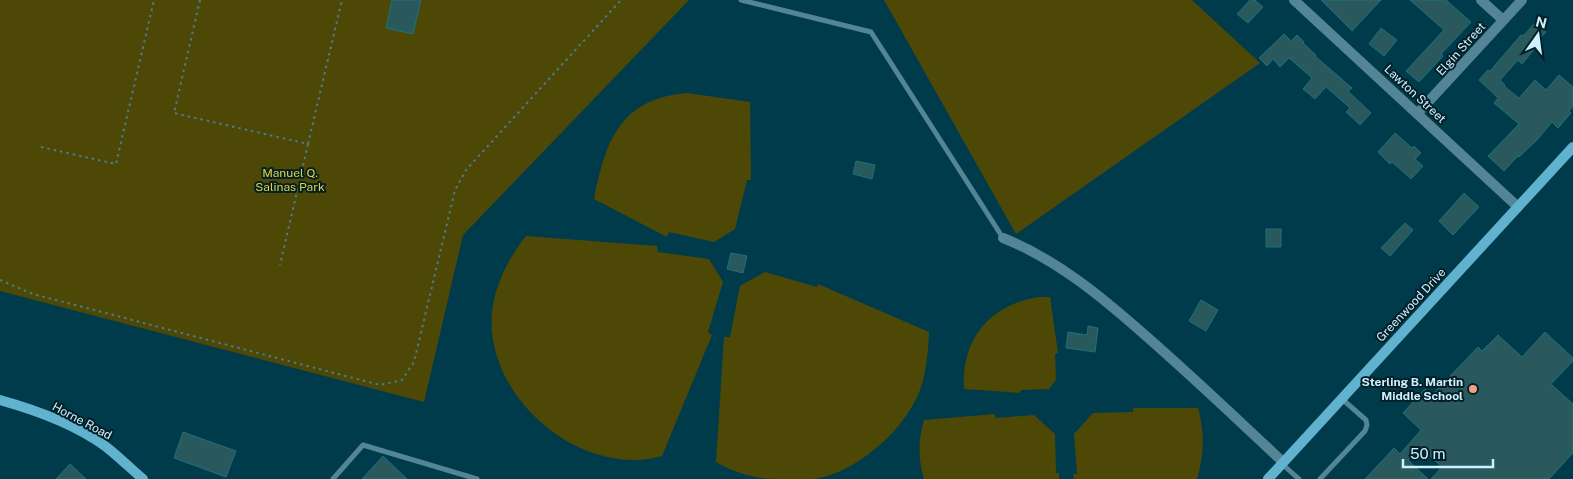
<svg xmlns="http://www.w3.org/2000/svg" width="1573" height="479" font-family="'Public Sans',sans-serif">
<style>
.green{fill:#4e4807}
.building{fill:#29595d;stroke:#1d7279}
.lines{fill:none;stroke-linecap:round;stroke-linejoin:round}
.path{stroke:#4a7c8b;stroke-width:2;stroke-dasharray:2.5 4;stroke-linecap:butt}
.lane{stroke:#548596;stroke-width:5}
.street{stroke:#548596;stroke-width:10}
.secondary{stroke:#61b2ce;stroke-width:10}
.poi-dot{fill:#f2a07f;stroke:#032029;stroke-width:2}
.labels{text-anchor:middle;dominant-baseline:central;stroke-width:4;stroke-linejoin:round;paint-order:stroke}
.street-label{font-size:12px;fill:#cff1fd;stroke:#032029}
.park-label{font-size:12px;fill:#e1d13b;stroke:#032029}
.poi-label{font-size:12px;font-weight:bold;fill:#cff1fd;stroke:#032029;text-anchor:end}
</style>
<rect width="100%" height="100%" fill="#003b4b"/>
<!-- green -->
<path class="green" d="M0 0H689L463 235 424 402 0 291Z
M884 0H1192L1260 63 1016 234Z
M687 93 750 102 751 180H747L735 229 714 242 669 232 667 237 594 199C606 140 620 99 687 93Z
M526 236 657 246 658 252 709 259 723 282 708 332 712 335 662 456C579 479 484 396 492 312 495 285 509 257 526 236Z
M765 272 817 287 818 284 929 332C928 349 927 367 922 384 917 401 906 417 895 430 875 452 843 476 812 479 803 479 794 479 785 479 757 479 741 476 716 462L724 337H730L740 286Z
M1040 297H1050L1058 353 1055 354 1056 380 1049 389 1021 390 1020 393 964 389C961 339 990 304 1040 297Z
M1133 408H1198C1205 433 1204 455 1197 479H1074L1073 474H1077L1074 434 1093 413 1133 412Z
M994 414 996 418 1034 415 1055 434 1056 473H1059V479H924C918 459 918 440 924 420Z"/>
<!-- building -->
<path class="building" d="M392 0H421L413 34 386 28Z
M1250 0H1255L1263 7 1248 23 1237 14Z
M1321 0H1381L1352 31Z
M1410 0H1446L1471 22 1441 54 1443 56 1419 82 1406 71 1444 30Z
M1536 22 1546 32 1534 45 1536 47 1522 64 1518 60 1500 80 1505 85 1504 86 1519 98 1535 80 1546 90 1559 75 1573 87V106L1569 111 1571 113 1558 128 1552 122 1537 140 1519 157 1518 156 1504 171 1488 156 1519 124 1494 103 1498 98 1479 80 1488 70 1490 71 1521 35 1523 36Z
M1381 28 1397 40 1384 56 1369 44Z
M1284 34 1291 41 1297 35 1304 42 1303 43 1316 55 1315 56 1352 88 1348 91 1371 113 1360 125 1346 112 1350 108 1326 87 1315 99 1303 89 1312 78 1289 58 1280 67 1273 59 1267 66 1259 58Z
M1395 133 1412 148 1414 146 1421 153 1415 159 1423 166 1411 179 1392 162 1390 164 1378 152Z
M856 161 875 165 872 179 853 174Z
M1464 193 1479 207 1453 235 1439 221Z
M1405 223 1413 230 1390 256 1381 248Z
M1266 229H1281V247H1266Z
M731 253 747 256 743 273 727 269Z
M1201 300 1218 310 1206 331 1189 321Z
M1088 326 1098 328 1095 352 1066 348 1068 332 1087 335Z
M1545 332 1573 358V361L1551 384 1573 404V453L1549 479H1431L1442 467 1420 447 1408 460 1428 479H1365L1394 448 1400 454 1421 430 1403 413 1425 389 1432 395 1478 347 1482 351 1498 335 1522 357Z
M183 432 236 451 226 477 174 458Z
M383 456 407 479H362Z
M70 464 86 479H56Z"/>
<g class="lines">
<!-- path -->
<path class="path" d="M200 0 174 113 308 144 280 265
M308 144 342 0
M41 147 116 164 154 0
M0 280 33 294 380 385 402 380 414 362 455 190 466 170 621 0"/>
<!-- lane -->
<path class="lane" d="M741 0 871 32 1003 238
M1282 464 1299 479
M333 479 363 445 477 479
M1320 479 1365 431 1367 425 1366 420 1342 399"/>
<!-- street -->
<path class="street" d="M1294 0 1518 207
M1481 0 1503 20
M1417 114 1522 0
M1003 238C1058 260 1103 298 1146 336 1193 377 1238 420 1283 462"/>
<!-- secondary -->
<path class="secondary" d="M0 400C36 410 75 424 105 446 118 456 130 468 143 479
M1268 479 1573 147"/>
</g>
<!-- markers -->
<circle class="poi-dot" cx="1473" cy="389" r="5"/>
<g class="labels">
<!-- street labels -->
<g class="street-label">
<text transform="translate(1461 49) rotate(-48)">Elgin Street</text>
<text transform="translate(1415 94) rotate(43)">Lawton Street</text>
<text transform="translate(1411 305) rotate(-47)">Greenwood Drive</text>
<text transform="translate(82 421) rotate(28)">Horne Road</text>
</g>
<!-- park labels -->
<g class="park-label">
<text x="290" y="173">Manuel Q.<tspan x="290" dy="14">Salinas Park</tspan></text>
</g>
<!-- poi labels -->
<g class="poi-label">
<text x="1463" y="382">Sterling B. Martin<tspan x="1463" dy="14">Middle School</tspan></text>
</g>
</g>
<!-- north arrow -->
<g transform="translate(1538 35) rotate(14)" stroke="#032029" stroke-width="4" paint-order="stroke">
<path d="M0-4L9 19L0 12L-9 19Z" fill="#cff1fd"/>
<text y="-8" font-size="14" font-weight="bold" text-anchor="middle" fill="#cff1fd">N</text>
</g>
<!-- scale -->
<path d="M1403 459v8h90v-8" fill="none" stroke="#cff1fd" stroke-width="2.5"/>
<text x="1410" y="459" font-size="15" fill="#cff1fd" stroke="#032029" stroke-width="4" paint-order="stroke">50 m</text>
</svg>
